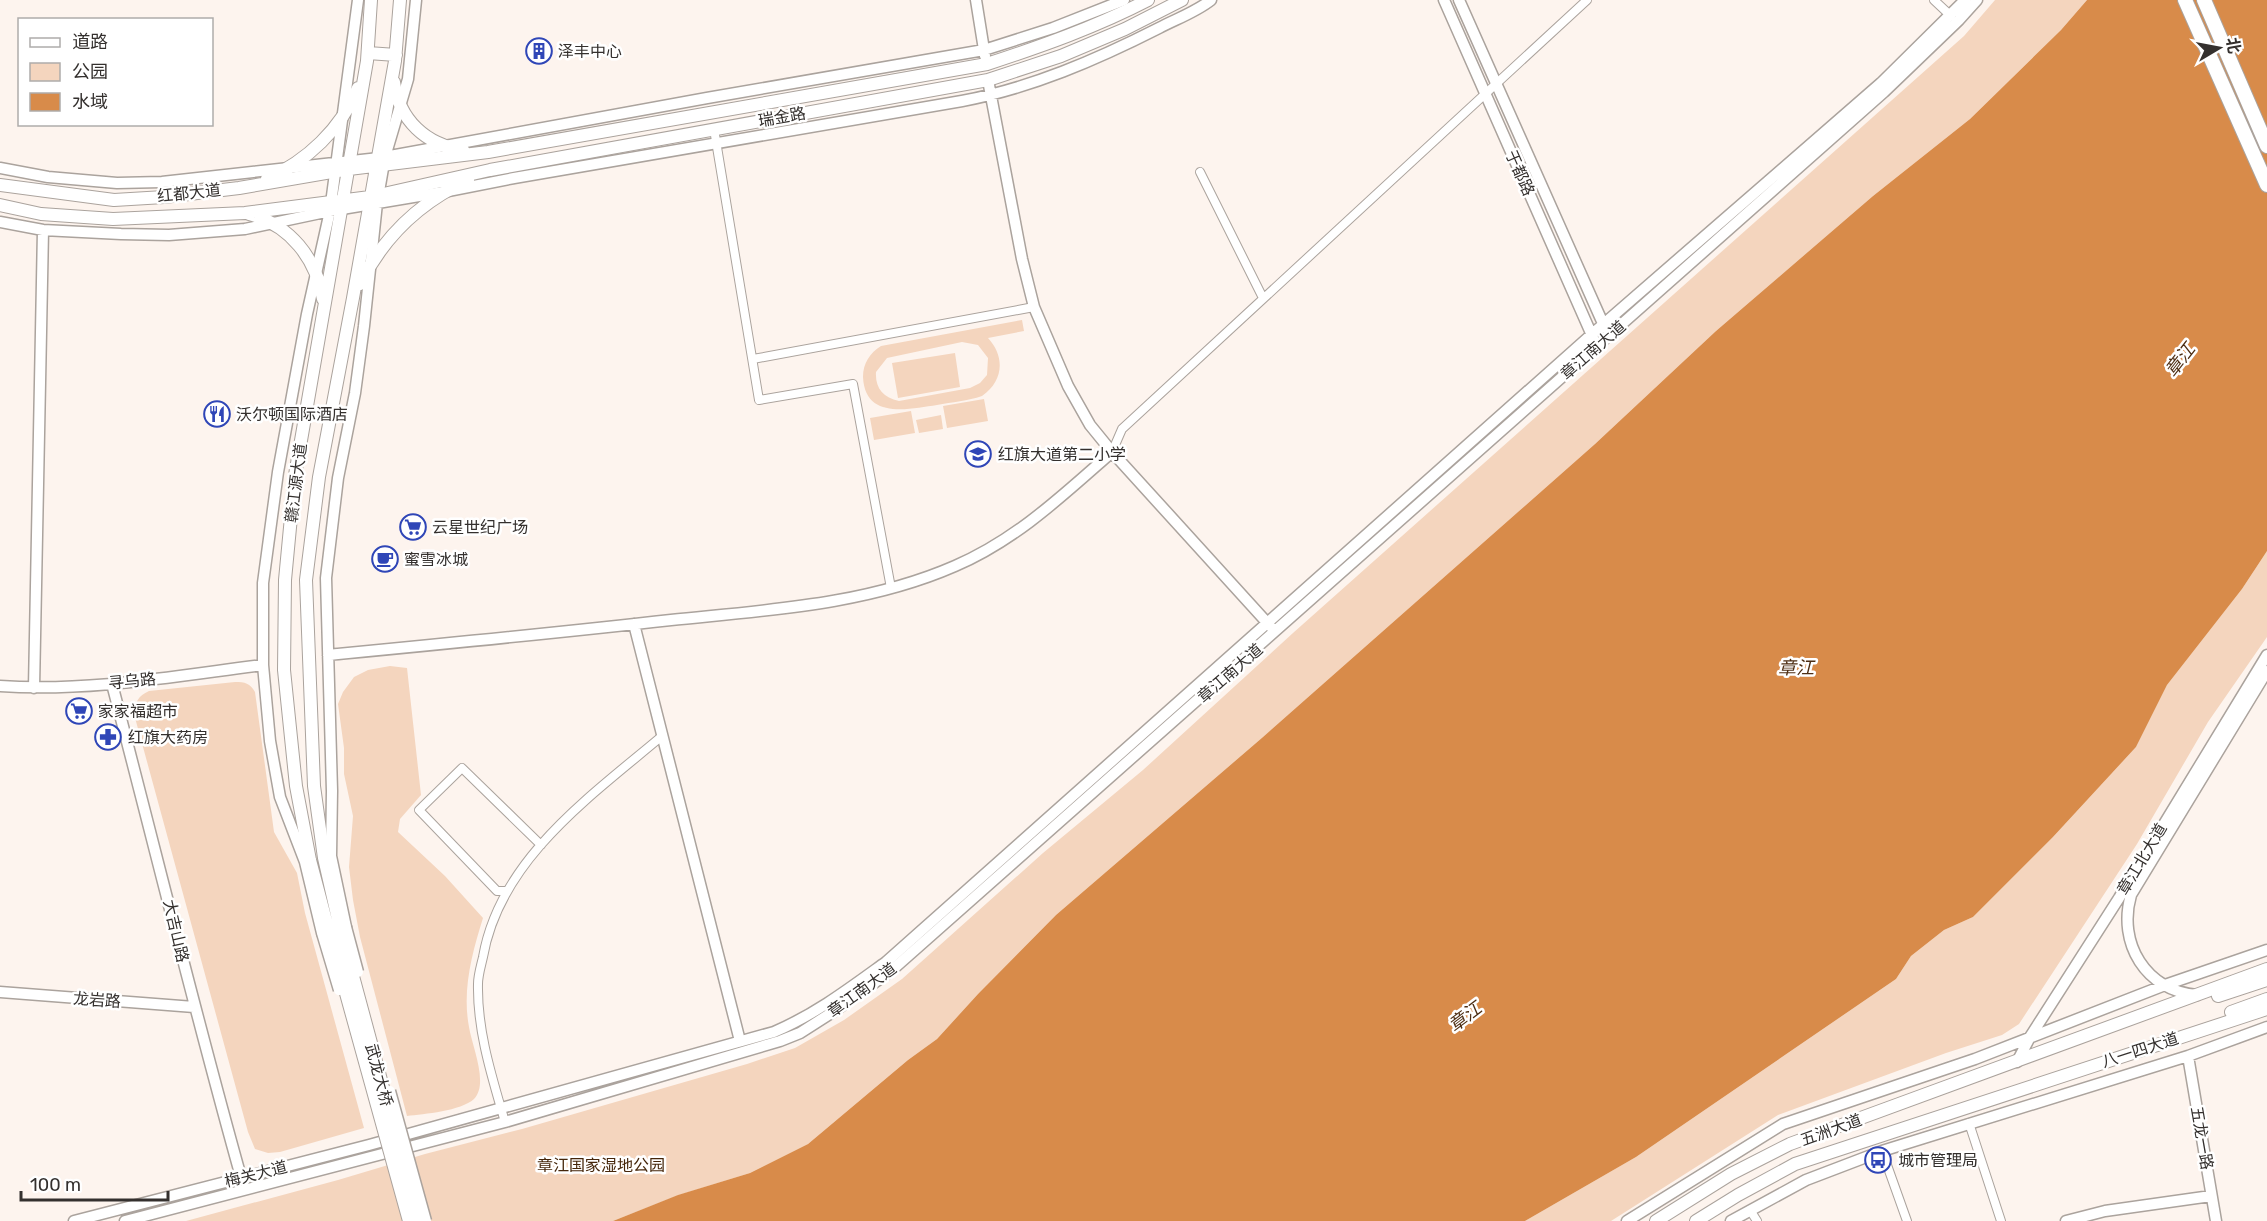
<svg xmlns="http://www.w3.org/2000/svg" width="2267" height="1221" font-family="Rubik,'Noto Sans SC',sans-serif">
<style>
.green{fill:#f4d5be;fill-rule:evenodd}
.water{fill:#d88b4a}
.lines{fill:none;stroke-linecap:round;stroke-linejoin:round}
.street-casing{stroke:#aba39d;stroke-width:10}
.secondary-casing{stroke:#aba39d;stroke-width:13}
.primary-casing{stroke:#aba39d;stroke-width:14}
.highway-casing{stroke:#aba39d;stroke-width:16}
.street{stroke:#fff;stroke-width:8}
.secondary{stroke:#fff;stroke-width:10}
.primary{stroke:#fff;stroke-width:12}
.highway{stroke:#fff;stroke-width:14}
.secondary-bridge-casing{stroke:#aba39d;stroke-width:13;stroke-linecap:butt}
.primary-bridge-casing{stroke:#aba39d;stroke-width:14;stroke-linecap:butt}
.secondary-bridge{stroke:#fff;stroke-width:10}
.primary-bridge{stroke:#fff;stroke-width:12}
.labels{text-anchor:middle;dominant-baseline:central;stroke-width:5;stroke-linejoin:round;paint-order:stroke}
.poi-label{font-size:16px;fill:#34302e;stroke:#fff;text-anchor:start}
.street-label{font-size:16px;fill:#34302e;stroke:#fff}
.park-label{font-size:16px;fill:#45260a;stroke:#fff}
.water-label{font-size:18px;font-style:italic;fill:#4e2e13;stroke:#fff}
</style>
<rect width="100%" height="100%" fill="#fdf4ee"/>
<!-- green -->
<path class="green" d="M1995 0H2087L2061 30 1970 119 1873 196 1716 331 1595 444 1263 737 1056 915 978 994 937 1039 908 1060 808 1144 750 1173 679 1195 613 1221H186L338 1180 425 1154 522 1129 747 1064 795 1048 844 1020 902 979 1043 853 1143 770 1293 633 1964 36Z
M1022 320 1024 331 988 338C1005 356 1004 381 982 396 968 401 952 402 937 405 909 409 865 420 863 377 863 363 870 353 881 346ZM962 342 978 345 988 358 987 375 980 383 970 388 899 401C883 398 875 388 876 372L887 358Z
M955 353 960 387 898 398 892 363Z
M984 399 988 421 947 428 943 406Z
M911 411 915 433 874 440 870 418Z
M941 415 943 429 919 433 916 420Z
M2267 551V637L2208 722 2137 844 2019 1024 2002 1035 1946 1053 1778 1115 1611 1221H1525L1636 1157 1896 979 1911 956 1944 930 1973 917 2053 837 2136 747 2167 685 2242 589Z
M390 666 407 668 421 795 400 819 398 832 445 876 483 918C472 953 462 990 469 1027 472 1046 489 1084 474 1099 461 1111 424 1114 407 1116L360 937 353 900 349 867 353 816 344 774V748L338 704 343 692 354 677 368 670Z
M235 682C245 682 250 683 255 692L274 832 297 873 305 913 364 1128 280 1152 268 1153 255 1149 248 1132 134 714C135 702 138 696 149 691Z"/>
<!-- water -->
<path class="water" d="M2087 0H2267V551L2242 589 2167 685 2136 747 2053 837 1973 917 1944 930 1911 956 1896 979 1636 1157 1525 1221H613L678 1195 750 1173 808 1144 908 1060 937 1039 978 994 1056 915 1263 737 1595 444 1716 331 1873 196 1970 119 2061 30Z"/>
<g class="lines">
<!-- street casing -->
<g class="street-casing">
<path id="street" d="M1934 0 1951 16
M714 129 759 400 853 384 891 588
M1200 172 1263 298
M753 359 1034 307
M1112 452 1122 429 1587 0
M506 891H497L419 810 462 768 541 845
M505 1122C492 1077 477 1031 478 984 478 975 481 966 483 957 500 859 591 796 662 736
M1969 1123 2001 1221
M1882 1151 1907 1221
M1750 1210 1757 1221"/>
</g>
<!-- secondary casing -->
<g class="secondary-casing">
<path id="secondary" d="M976 0 985 56
M1444 0 1594 340
M1459 0 1605 328
M988 80 1022 259 1034 307 1068 386 1090 425 1112 452 1271 627
M0 168 48 177 117 183 162 182 379 158 707 98 984 50 1053 28 1124 0
M0 222 43 230 121 234 169 235 245 229 330 211 443 192 514 178 962 101C1031 88 1096 60 1159 28 1176 19 1196 12 1211 0
M634 624 740 1041
M328 655C442 644 557 633 671 620 767 610 866 605 955 566 1016 540 1063 495 1112 452
M112 684C155 848 195 1013 241 1177
M0 686C88 692 176 676 263 665
M34 688 43 230
M346 927 331 856 332 791 326 578 338 478 355 393 364 326 377 203 385 157 408 79 416 0
M322 933 305 862 280 797 270 741 263 665V583L278 472 307 314 330 211 358 0
M0 992 194 1007
M2197 995C2146 991 2117 943 2131 895L2267 671
M2188 1056 2216 1221
M2017 1062 2030 1037 2119 898 2267 655
M74 1221 369 1145 774 1032C816 1014 850 988 886 962L1591 335 1881 83 1965 0
M125 1221 505 1122 780 1041 800 1033 836 1010 891 971 1884 92 1959 20 1977 0
M1627 1221 1783 1124 1975 1059 2165 985 2267 950
M1731 1221 1806 1180 1882 1151 2188 1056 2267 1027
M2066 1221 2105 1211 2211 1196"/>
</g>
<!-- primary casing -->
<g class="primary-casing">
<path id="primary" d="M368 53 396 55
M394 82C399 120 426 145 463 150
M267 179C307 161 341 129 358 88
M0 185 114 200 164 197 239 188 349 169 488 152 987 64C1042 46 1096 27 1148 0
M0 205 41 214 113 219 245 213 370 197 490 170 988 80 1061 56 1125 29 1182 0
M249 214C290 225 316 258 323 299
M360 284C384 236 420 202 468 180
M340 928 324 858 314 786 306 580 319 477 353 298 395 61 400 0
M329 932 310 860 296 786 284 670 285 580 295 475 367 61 371 0
M2218 996 2267 980
M2231 1012 2267 999
M1656 1221 1731 1174 1790 1144 2267 969
M1696 1221 1738 1195 1795 1164 2267 1009"/>
</g>
<!-- highway casing -->
<g class="highway-casing">
<path id="highway" d="M2185 0 2267 185
M2204 0 2267 146"/>
</g>
<!-- street -->
<use href="#street" class="street"/>
<!-- secondary -->
<use href="#secondary" class="secondary"/>
<!-- primary -->
<use href="#primary" class="primary"/>
<!-- highway -->
<use href="#highway" class="highway"/>
<!-- secondary-bridge casing -->
<g class="secondary-bridge-casing">
<path id="secondary-bridge" d="M346 927 358 972
M322 933 339 990
M390 1091 426 1221"/>
</g>
<!-- primary-bridge casing -->
<g class="primary-bridge-casing">
<path id="primary-bridge" d="M340 928 419 1221
M329 932 409 1221"/>
</g>
<!-- secondary-bridge -->
<use href="#secondary-bridge" class="secondary-bridge"/>
<!-- primary-bridge -->
<use href="#primary-bridge" class="primary-bridge"/>
</g>
<!-- icons -->
<defs>
<g id="building-ring" transform="scale(1.35)"><circle r="9.5" fill="#fff" stroke="#2f46b7" stroke-width="1.5"/><path d="M-4-6H4V6H1V3H-1V6H-4ZM-2.5-4.3h1.7v1.8h-1.7ZM.8-4.3h1.7v1.8H.8ZM-2.5-1h1.7V.8h-1.7ZM.8-1h1.7V.8H.8Z" fill="#2f46b7"/></g>
<g id="restaurant-ring" transform="scale(1.35)"><circle r="9.5" fill="#fff" stroke="#2f46b7" stroke-width="1.5"/><path d="M-5-6h1v4h1v-4h1v4h1v-4h1v5L-1.5 .5V6h-2V.5L-5-1ZM5-6V6H3V1.5H1.5Q1.5-4 5-6Z" fill="#2f46b7"/></g>
<g id="school-ring" transform="scale(1.35)"><circle r="9.5" fill="#fff" stroke="#2f46b7" stroke-width="1.5"/><path d="M0-5L7-2L0 1L-7-2ZM-4 1L0 2.5L4 1V4Q0 6-4 4Z" fill="#2f46b7"/></g>
<g id="supermarket-ring" transform="scale(1.35)"><circle r="9.5" fill="#fff" stroke="#2f46b7" stroke-width="1.5"/><path d="M-6-5.5h2.5l.6 2H6L4.5 2H-2.5L-4.4-4H-6ZM-1.5 3.2a1.3 1.3 0 1 0 .1 0ZM3 3.2a1.3 1.3 0 1 0 .1 0Z" fill="#2f46b7"/></g>
<g id="cafe-ring" transform="scale(1.35)"><circle r="9.5" fill="#fff" stroke="#2f46b7" stroke-width="1.5"/><path d="M-5.5-4.5H6V0H3Q3 3.5 0 3.5H-2.5Q-5.5 3.5-5.5 0ZM3-3.2v2h1.7v-2ZM-6 4.5H4V6H-6Z" fill="#2f46b7"/></g>
<g id="pharmacy-ring" transform="scale(1.35)"><circle r="9.5" fill="#fff" stroke="#2f46b7" stroke-width="1.5"/><path d="M-2-6h4v4h4v4h-4v4h-4v-4h-4v-4h4Z" fill="#2f46b7"/></g>
<g id="bus-ring" transform="scale(1.35)"><circle r="9.5" fill="#fff" stroke="#2f46b7" stroke-width="1.5"/><path d="M-5-6H5V4H4V6H2V4H-2V6H-4V4H-5ZM-3.5-4V0h7V-4ZM-3.5 1.2v1.5H-2V1.2ZM2 1.2v1.5H3.5V1.2Z" fill="#2f46b7"/></g>
</defs>
<g fill-rule="evenodd">
<use href="#building-ring" x="539" y="51"/>
<use href="#restaurant-ring" x="217" y="414"/>
<use href="#school-ring" x="978" y="454"/>
<use href="#supermarket-ring" x="413" y="527"/>
<use href="#cafe-ring" x="385" y="559"/>
<use href="#supermarket-ring" x="79" y="711"/>
<use href="#pharmacy-ring" x="108" y="737"/>
<use href="#bus-ring" x="1878" y="1160"/>
</g>
<g class="labels">
<!-- poi labels -->
<g class="poi-label">
<text x="558" y="51">泽丰中心</text>
<text x="236" y="414">沃尔顿国际酒店</text>
<text x="998" y="454">红旗大道第二小学</text>
<text x="432" y="527">云星世纪广场</text>
<text x="404" y="559">蜜雪冰城</text>
<text x="98" y="711">家家福超市</text>
<text x="128" y="737">红旗大药房</text>
<text x="1898" y="1160">城市管理局</text>
</g>
<!-- street labels -->
<g class="street-label">
<text transform="translate(782 117) rotate(-10)">瑞金路</text>
<text transform="translate(1520 173) rotate(66)">于都路</text>
<text transform="translate(189 193) rotate(-6)">红都大道</text>
<text transform="translate(1593 350) rotate(-41)">章江南大道</text>
<text transform="translate(296 483) rotate(-83)">赣江源大道</text>
<text transform="translate(1230 673) rotate(-41)">章江南大道</text>
<text transform="translate(132 681) rotate(-6)">寻乌路</text>
<text transform="translate(2142 859) rotate(-59)">章江北大道</text>
<text transform="translate(176 931) rotate(77)">大吉山路</text>
<text transform="translate(862 990) rotate(-36)">章江南大道</text>
<text transform="translate(97 1000) rotate(4)">龙岩路</text>
<text transform="translate(2140 1050) rotate(-18)">八一四大道</text>
<text transform="translate(379 1075) rotate(75)">武龙大桥</text>
<text transform="translate(1831 1130) rotate(-20)">五洲大道</text>
<text transform="translate(2202 1138) rotate(80)">五龙一路</text>
<text transform="translate(256 1174) rotate(-14)">梅关大道</text>
</g>
<!-- park labels -->
<g class="park-label">
<text x="601" y="1165">章江国家湿地公园</text>
</g>
<!-- water labels -->
<g class="water-label">
<text transform="translate(2180 360) rotate(-52)">章江</text>
<text x="1796" y="668">章江</text>
<text transform="translate(1465 1017) rotate(-37)">章江</text>
</g>
</g>
<!-- legend -->
<rect x="18" y="18" width="195" height="108" fill="#ffffff" stroke="#aeacab" stroke-width="1.5"/>
<rect x="30" y="38" width="30" height="9" fill="#ffffff" stroke="#aeacab" stroke-width="1.5"/>
<text x="72" y="48" font-size="18" fill="#34302e">道路</text>
<rect x="30" y="63" width="30" height="18" fill="#f4d5be" stroke="#aeacab" stroke-width="1.5"/>
<text x="72" y="78" font-size="18" fill="#34302e">公园</text>
<rect x="30" y="93" width="30" height="18" fill="#d88b4a" stroke="#aeacab" stroke-width="1.5"/>
<text x="72" y="108" font-size="18" fill="#34302e">水域</text>
<!-- north arrow -->
<g transform="translate(2219 48) rotate(80)" stroke="#ffffff" stroke-width="4.5" paint-order="stroke">
<path d="M0-4.5L10 22L0 15L-10 22Z" fill="#34302e"/>
<text y="-9" font-size="16" font-weight="bold" text-anchor="middle" fill="#34302e">北</text>
</g>
<!-- scale -->
<path d="M21 1191v9h147v-9" fill="none" stroke="#34302e" stroke-width="3"/>
<text x="30" y="1191" font-size="18" fill="#34302e" stroke="#ffffff" stroke-width="4.5" paint-order="stroke">100 m</text>
</svg>
